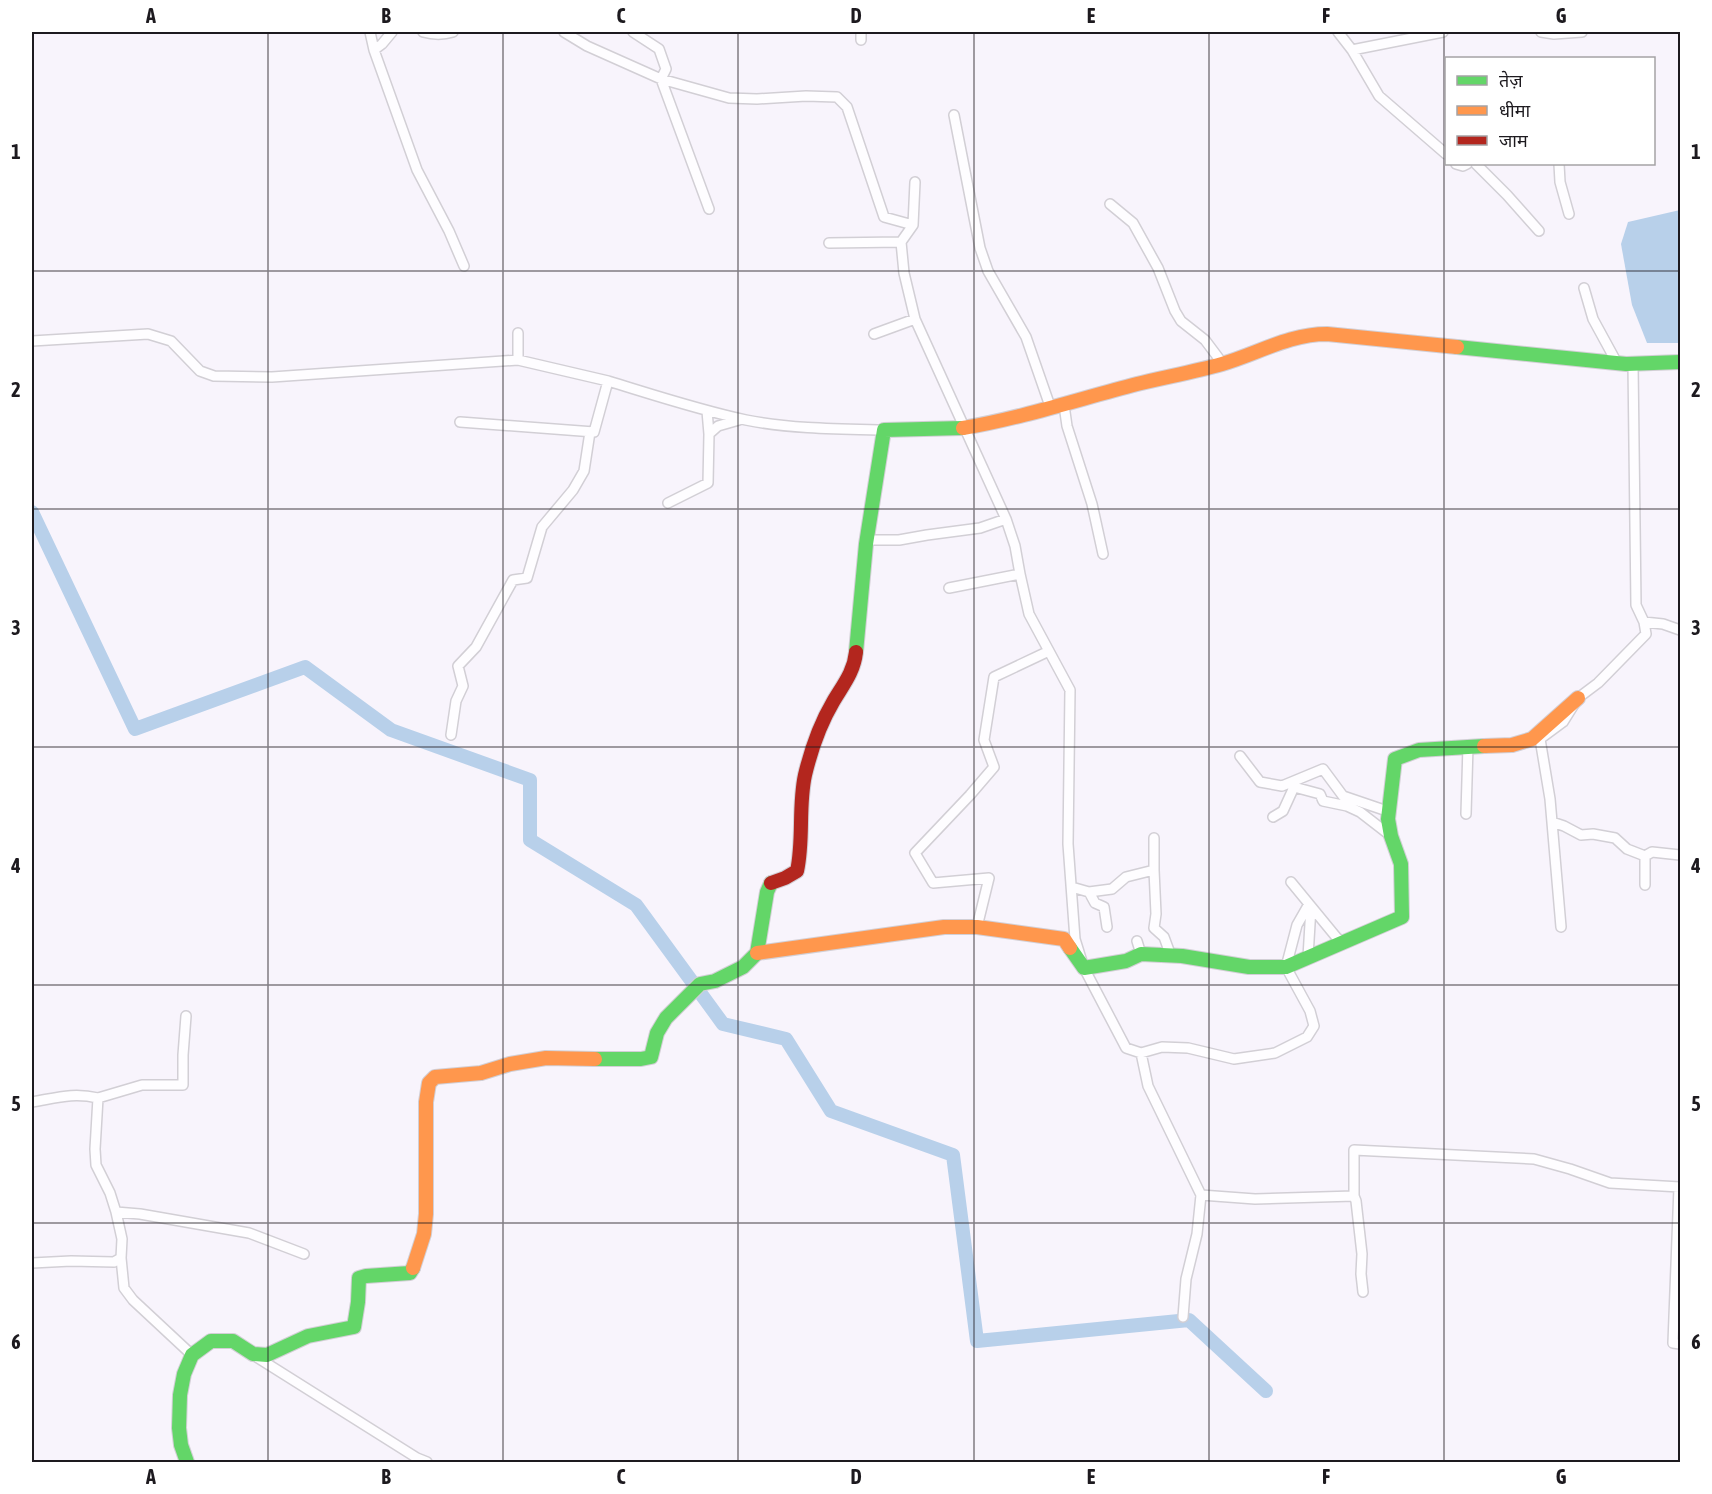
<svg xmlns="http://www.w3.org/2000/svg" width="1712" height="1494" font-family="'Asap Condensed','Noto Sans Devanagari',sans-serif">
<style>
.water{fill:#b8d0ea}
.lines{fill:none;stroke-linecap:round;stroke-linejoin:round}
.river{stroke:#b8d0ea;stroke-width:14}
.street-casing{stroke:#d2cfd5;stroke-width:12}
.fast-casing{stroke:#d2cfd5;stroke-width:16}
.slow-casing{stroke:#d2cfd5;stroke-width:16}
.jam-casing{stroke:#d2cfd5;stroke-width:16}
.street{stroke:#fefdff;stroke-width:9}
.fast{stroke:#63d668;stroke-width:14}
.slow{stroke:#ff974d;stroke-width:14}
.jam{stroke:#b3261e;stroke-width:14}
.grid{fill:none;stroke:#1d1a1f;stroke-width:1.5;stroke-opacity:0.55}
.neatline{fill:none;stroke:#1d1a1f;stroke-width:2}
.grid-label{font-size:20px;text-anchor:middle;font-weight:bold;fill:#1d1a1f}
</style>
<rect width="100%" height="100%" fill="#f8f4fc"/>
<!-- water -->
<path class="water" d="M1680 210V343H1647L1632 305 1621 244 1628 222Z"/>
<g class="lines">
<!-- river -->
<path class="river" d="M32 512 135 729 305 667 391 730 530 780V840L636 905 723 1024 786 1039 831 1111 953 1155 977 1341 1189 1320 1266 1391"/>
<!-- street casing -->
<g class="street-casing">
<path id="street" d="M370 32 374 50 417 170 449 231 464 266
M423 32C434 35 443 35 453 32
M564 32 587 46 661 79 729 98 757 99 806 96 837 97 847 107 884 217 913 225
M633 32 659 49 666 69 661 79 709 209
M861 32V40
M1338 32 1352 50 1379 96 1446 154
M1541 32 1554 34 1582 32
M374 50 382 44 392 32
M1352 50 1443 32
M954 115 980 248 988 271 1026 337 1051 409
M1456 164 1463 166 1467 164
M1476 164 1507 195 1539 231
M1559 164 1560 182 1569 214
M915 182 913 225 901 242 904 273 915 319 1006 519 1015 546 1020 574 949 588
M1110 204 1133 223 1158 268 1175 311 1181 321 1205 340 1223 364
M829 243 901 242
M1584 288 1593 319 1617 363
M874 334 915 319
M32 341 148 334 171 341 200 371 214 376 272 377 518 360 608 381
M518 360V333
M1633 364 1636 605 1644 622 1663 624 1680 630
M1064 405 1067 426 1092 504 1103 554
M707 411 709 434 718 426 739 420
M460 422 594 432 608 381C654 395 699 410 746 420 791 429 838 429 884 430
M668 503 708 483 709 434
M867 540H899L927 535 980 528 1006 519
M1020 574 1029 614 1070 690 1068 844 1075 939 1084 968 1126 1048 1141 1053 1148 1086 1201 1195 1197 1234 1186 1279 1183 1317
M451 735 456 701 463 686 458 666 476 647 513 580 527 578 542 527 573 490 584 471 590 432
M1240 756 1260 782 1282 786 1323 769 1343 796 1390 812
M1466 814 1468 746
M1273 817 1283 811 1294 787 1320 794 1323 801 1347 806 1360 812 1391 836
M1552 822 1564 826 1581 835 1593 834 1615 838 1627 849 1645 856 1652 852 1680 855
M1645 856V885
M1154 870 1156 914 1154 928 1164 937 1171 956
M1291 882 1337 938 1343 942
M1072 889 1075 888 1089 892 1095 903 1104 907 1107 927
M1089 892 1112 889 1126 877 1154 870V838
M977 927 989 878 933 883 915 853 970 795 994 767 984 740 994 677 1049 651
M1561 927 1550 799 1540 739 1563 722 1578 698 1598 683 1646 634 1644 622
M1137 941 1141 954
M1308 957 1311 907
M1141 1053 1162 1047 1188 1048 1234 1059 1275 1053 1307 1037 1314 1026 1310 1011 1286 967 1297 925 1309 904
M98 1098 142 1085H183V1055L186 1016
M32 1102C56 1098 73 1092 98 1098L95 1149 96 1165 110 1193 116 1212 122 1239 121 1258 114 1262 71 1261 32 1263
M1679 1187 1673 1343 1680 1344
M1201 1195 1255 1199 1354 1196
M116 1212 140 1214 249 1233 304 1254
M121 1258 124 1288 133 1300 192 1355
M1363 1292 1361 1274 1362 1254 1356 1201 1354 1196V1150L1534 1159 1570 1169 1610 1183 1680 1187
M255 1356 417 1458 427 1462"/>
</g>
<!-- fast casing -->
<g class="fast-casing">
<path id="fast" d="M1457 347 1626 364 1680 362
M856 652 866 544 884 430 963 428
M1070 948 1084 968 1126 961 1141 954 1182 956 1249 967H1286L1402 917 1401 864 1391 836 1388 819 1395 759 1419 750 1484 746
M595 1059H641L651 1057 657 1033 666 1018 700 984 715 981 743 967 757 953 767 892 771 883
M187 1462 181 1445 179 1428 180 1395 184 1374 192 1355 211 1341H233L253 1354 267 1355 308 1336 354 1327 358 1302 359 1278 366 1276 410 1273 413 1268"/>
</g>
<!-- slow casing -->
<g class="slow-casing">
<path id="slow" d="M963 428C1022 418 1079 399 1137 384 1165 377 1194 372 1222 364 1257 354 1289 334 1327 334L1457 347
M1484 746 1512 745 1532 739 1578 698
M757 953 944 927H977L1064 939 1070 948
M413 1268 424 1234 426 1214V1102L429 1083 435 1077 481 1073 510 1064 546 1058 595 1059"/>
</g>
<!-- jam casing -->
<g class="jam-casing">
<path id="jam" d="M771 883 785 878 797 871C804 839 798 807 805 775 811 750 820 724 833 702 843 685 854 672 856 652"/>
</g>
<!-- street -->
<use href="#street" class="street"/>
<!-- fast -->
<use href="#fast" class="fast"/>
<!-- slow -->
<use href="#slow" class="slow"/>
<!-- jam -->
<use href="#jam" class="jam"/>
</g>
<!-- grid -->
<path class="grid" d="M268 32V1462M503 32V1462M738 32V1462M974 32V1462M1209 32V1462M1444 32V1462M32 271H1680M32 509H1680M32 747H1680M32 985H1680M32 1223H1680"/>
<!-- border -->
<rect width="1712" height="1494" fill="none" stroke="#ffffff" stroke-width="66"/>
<!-- legend -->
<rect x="1445" y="57" width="210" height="108" fill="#ffffff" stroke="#a5a3a5" stroke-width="1.5"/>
<rect x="1457" y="76" width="30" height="9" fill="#63d668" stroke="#a5a3a5" stroke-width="1.5"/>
<text x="1499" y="87" font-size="18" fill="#1d1a1f">तेज़</text>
<rect x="1457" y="106" width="30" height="9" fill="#ff974d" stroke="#a5a3a5" stroke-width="1.5"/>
<text x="1499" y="117" font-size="18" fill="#1d1a1f">धीमा</text>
<rect x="1457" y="136" width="30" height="9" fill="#b3261e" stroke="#a5a3a5" stroke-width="1.5"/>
<text x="1499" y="147" font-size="18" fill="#1d1a1f">जाम</text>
<rect x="33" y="33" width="1646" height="1428" class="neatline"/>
<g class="grid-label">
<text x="151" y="23">A</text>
<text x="386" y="23">B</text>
<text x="621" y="23">C</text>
<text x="856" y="23">D</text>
<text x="1091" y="23">E</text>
<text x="1326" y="23">F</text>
<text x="1561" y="23">G</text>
<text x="16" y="159">1</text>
<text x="1696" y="159">1</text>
<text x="16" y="397">2</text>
<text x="1696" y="397">2</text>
<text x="16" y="635">3</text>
<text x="1696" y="635">3</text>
<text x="16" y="873">4</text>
<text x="1696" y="873">4</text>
<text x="16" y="1111">5</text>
<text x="1696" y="1111">5</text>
<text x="16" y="1349">6</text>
<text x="1696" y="1349">6</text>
<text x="151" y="1484">A</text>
<text x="386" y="1484">B</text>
<text x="621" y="1484">C</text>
<text x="856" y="1484">D</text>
<text x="1091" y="1484">E</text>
<text x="1326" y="1484">F</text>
<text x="1561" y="1484">G</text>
</g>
</svg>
